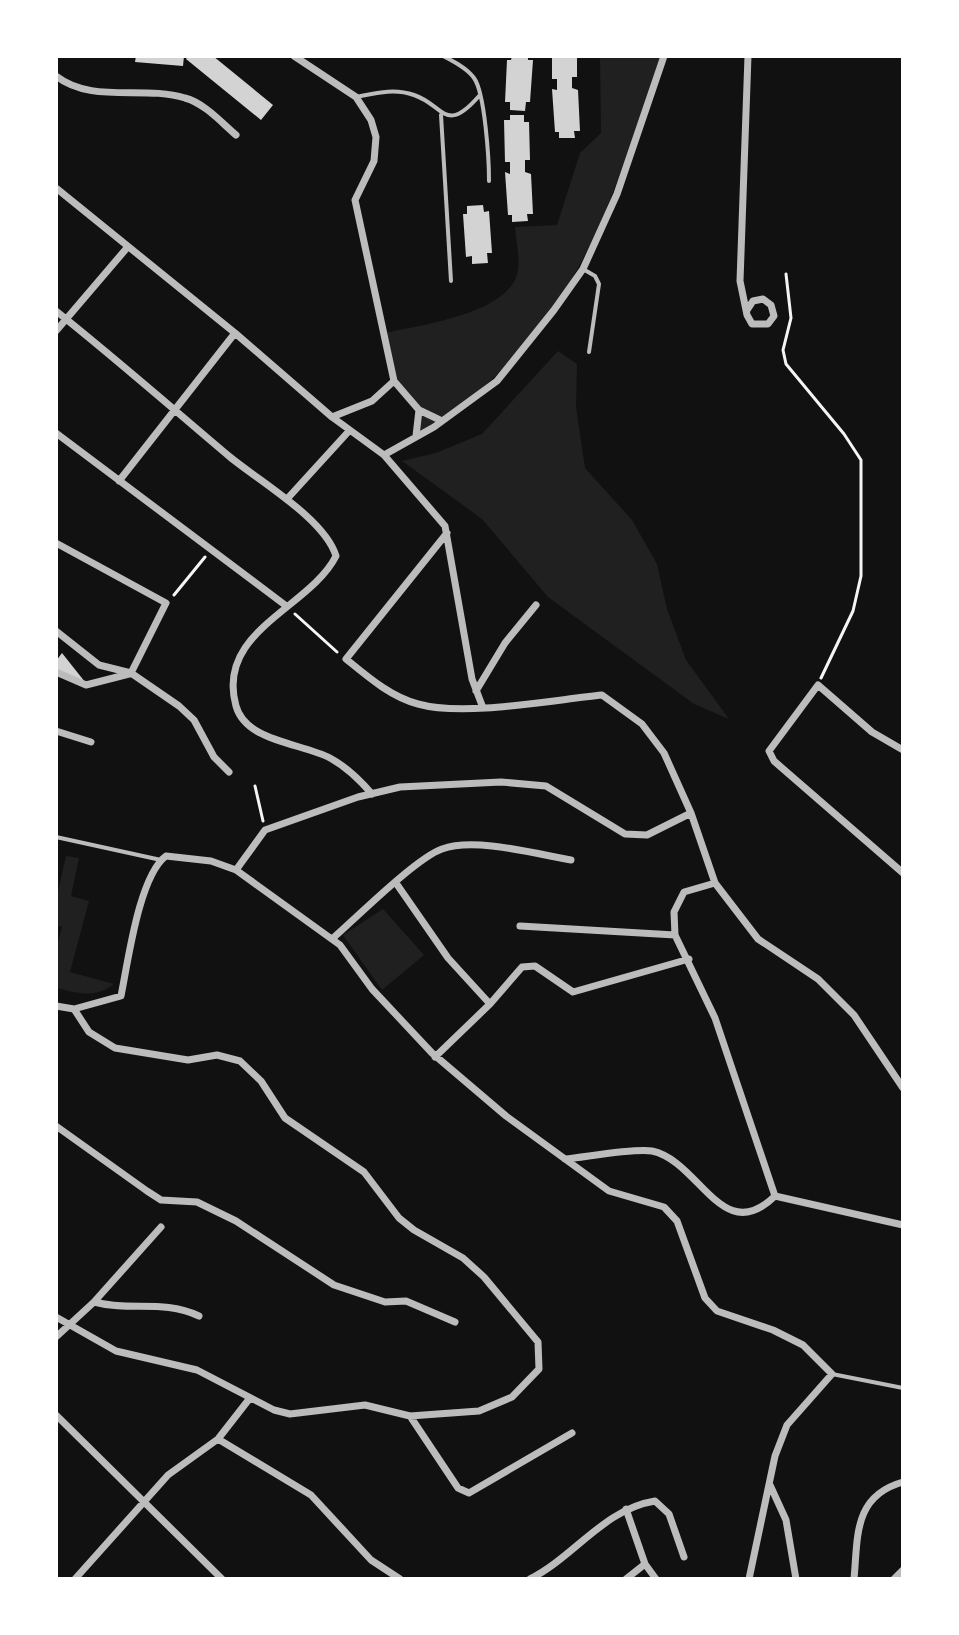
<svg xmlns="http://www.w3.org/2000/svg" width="959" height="1635" font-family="Manrope,sans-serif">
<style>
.green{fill:#202020}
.building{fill:#d3d3d3}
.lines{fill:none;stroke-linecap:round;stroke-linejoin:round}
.path{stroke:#f5f5f5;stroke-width:3}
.service{stroke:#bcbcbc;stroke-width:4}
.minor{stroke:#bcbcbc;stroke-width:7}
</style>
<rect width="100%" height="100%" fill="#111"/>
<!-- green -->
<path class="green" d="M600 56H660C610 211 568 348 417 433L420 411 409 392 395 380 385 333C419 325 510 314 518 271 520 258 516 240 515 227L557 225 580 153 601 133Z
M558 351 577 364 576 407 585 468 632 520 657 564 667 609 686 660 729 719 694 704 548 597 482 519 402 461 436 453 482 434Z
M66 856 79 858 71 896 89 901 70 972 114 984C94 999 79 993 56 988V949L62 927 56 925V900Z
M383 909 424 955 382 990 343 935Z"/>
<!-- building -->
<path class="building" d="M136 56H184L183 66 135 62Z
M188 56H213L273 105 261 120 186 59Z
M512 56H528V60H533L530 102H526L525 111 510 110V102H505L507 60H511Z
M552 56H577V77H572V88L578 90 580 131H574L575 138H559V132H555L552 89 557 90V79H552Z
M510 115H524V122H529L530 160H525V172L531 174 533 214H527L528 221 512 222V215H508L505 172 510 174V162H505L504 120H510Z
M483 205 484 212 489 211 492 253H487L488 263 472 264V256L466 257 463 214H467V206Z
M62 653 85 682 56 670V661Z"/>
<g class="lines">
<!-- path -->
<path class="path" d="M786 274 791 318 783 350 786 364 844 434 861 460V576L853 611 821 678
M174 595 205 557
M295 614 337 652
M255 786 263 821"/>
<!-- service -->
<path class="service" d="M443 56C453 61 467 68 474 78 485 93 489 160 489 181
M356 97C376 93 394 88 414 95 444 105 445 135 479 96
M441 115 451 281
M583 269 595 276 599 284 589 352
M56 837 161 860
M832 1374 903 1388"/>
<!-- minor -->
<path class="minor" d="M294 56 356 97 371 120 376 137 374 161 355 200 394 381 419 410 416 436
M56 76C92 104 143 85 185 98 204 103 221 122 236 135
M56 188 235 333 332 417 384 455 445 526 472 679 483 708
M747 310 753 301 763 299 771 305 774 316 768 324H752L747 315 740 281 748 56
M56 311C115 358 172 408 230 457 259 481 325 519 336 556 310 608 215 631 236 706 246 742 302 743 330 758 347 767 359 779 372 794
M56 331 126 249
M419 410 442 421
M332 417 372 401 394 381
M56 433 285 605
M384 455 434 427 497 381 554 310 583 269 617 194 664 56
M119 481 235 333
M287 499 349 431
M447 533 346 659C368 677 391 697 418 704 464 717 552 700 602 695L642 724 664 753 691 813 715 883 758 939 818 979 854 1015 903 1088
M56 543 166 603 131 673
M56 631 99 665 131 673 179 706 194 720 214 757 229 772
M56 672 86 685 129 674
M476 691 505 643 536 605
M56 731 91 742
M903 750 872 732 818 685 769 751 774 761 903 873
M236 870 265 830 358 797 400 787 501 782 546 786 625 834 647 835 691 813
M396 883 448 958 490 1004
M715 883 684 892 674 912 675 935 715 1018 775 1196
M520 926 675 935
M332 939C355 919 416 858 442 849 475 837 536 854 571 860
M56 1006 74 1009 89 1032 115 1048 188 1060 217 1055 240 1061 261 1081 285 1118 364 1172 399 1218 414 1230 463 1258 484 1277 538 1342 539 1369 512 1397 479 1411 410 1416 365 1405 290 1414 274 1410 197 1370 116 1351 56 1317
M74 1009 121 996C128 962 139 876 166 856L211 861 236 870 340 945 372 989 432 1053 506 1116 609 1191 664 1207 677 1221 705 1298 717 1311 773 1330 803 1345 832 1374 787 1425 775 1456 749 1579
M435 1057 490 1004 522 967 535 966 573 992 689 959
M56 1126 147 1191 161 1200 197 1202 236 1221 334 1285 385 1302 406 1301 455 1322
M565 1159C586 1157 634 1148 652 1151 700 1161 722 1248 775 1196
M775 1196 903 1225
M94 1302C131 1312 162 1299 199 1316
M56 1337 94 1302 161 1227
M56 1415 222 1579
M410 1416 458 1488 469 1493 572 1433
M218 1439 311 1495 371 1560 400 1579
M770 1485 786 1520 796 1579
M626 1509 645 1564 656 1579
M75 1579 168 1475 218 1439 250 1398
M530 1579C574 1557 604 1509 655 1501L669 1514 684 1557
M626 1579 645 1564
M854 1579C858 1537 853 1496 903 1482
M894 1579 903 1570"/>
</g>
<!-- border -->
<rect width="959" height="1635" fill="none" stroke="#ffffff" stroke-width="116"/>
</svg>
